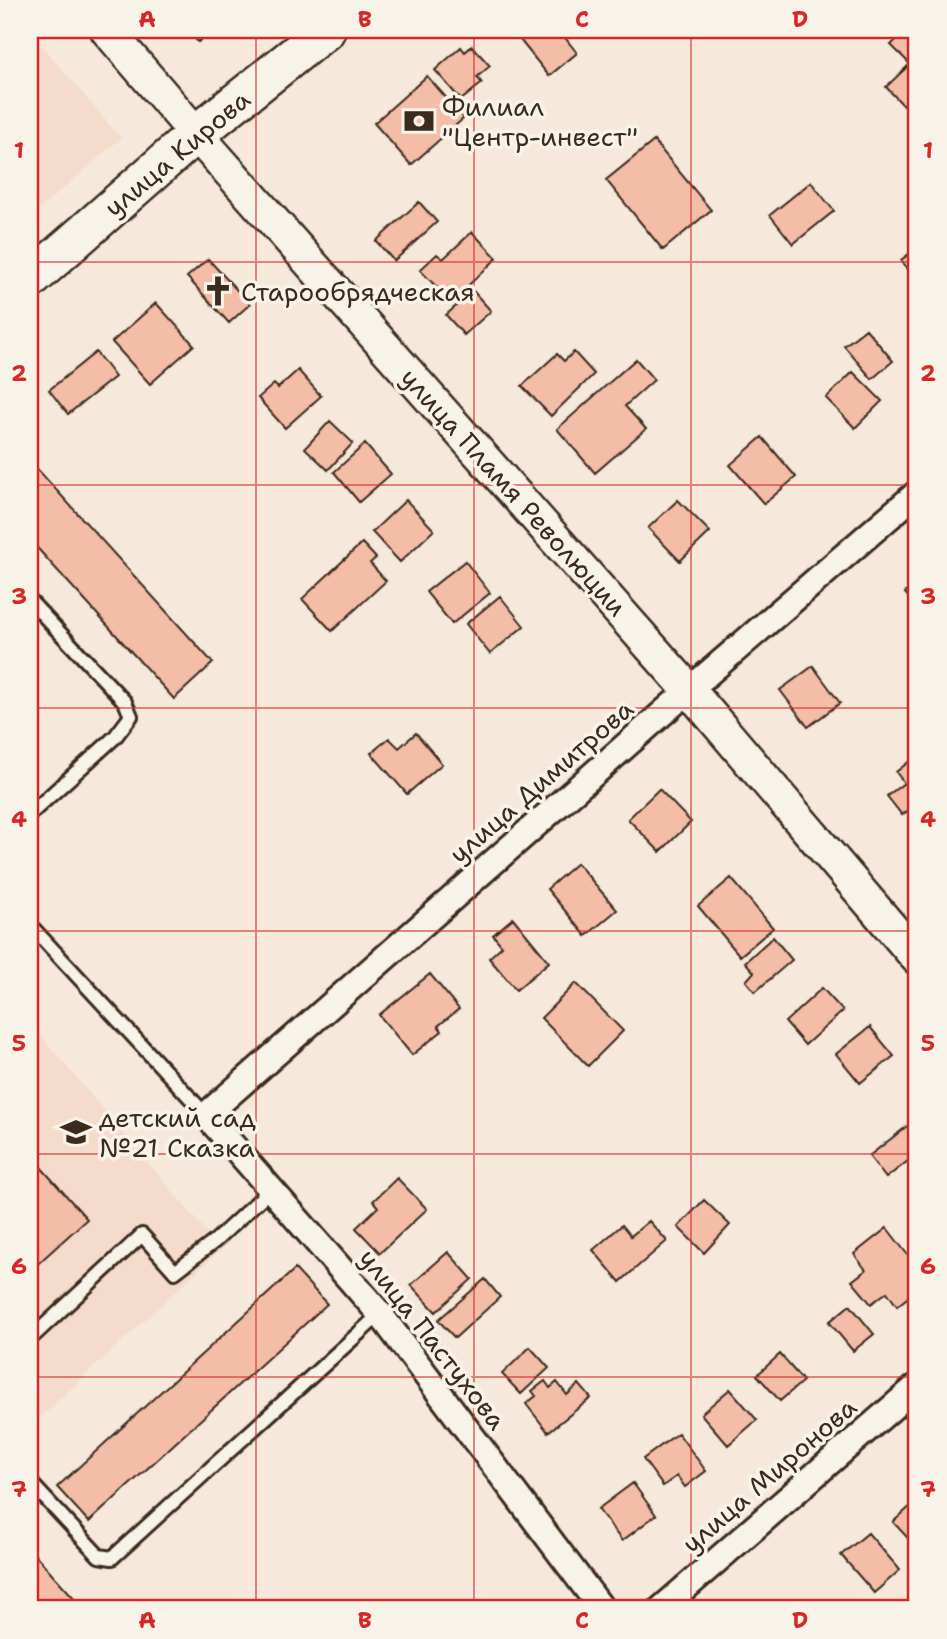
<svg xmlns="http://www.w3.org/2000/svg" width="947" height="1639" font-family="'Shantell Sans',sans-serif">
<style>
.built{fill:#f5dbcc}
.building{fill:#f4bda8;stroke:#3b2a1e;stroke-width:2}
.lines{fill:none;stroke-linecap:round;stroke-linejoin:round}
.service-casing{stroke:#3b2a1e;stroke-width:18}
.minor-casing{stroke:#3b2a1e;stroke-width:30}
.tertiary-casing{stroke:#3b2a1e;stroke-width:37}
.secondary-casing{stroke:#3b2a1e;stroke-width:42}
.service{stroke:#f7f3e8;stroke-width:12}
.minor{stroke:#f7f3e8;stroke-width:24}
.tertiary{stroke:#f7f3e8;stroke-width:32}
.secondary{stroke:#f7f3e8;stroke-width:37}
.grid{fill:none;stroke:#d62828;stroke-width:2;stroke-opacity:0.55}
.labels{text-anchor:middle;dominant-baseline:central;stroke-width:7;stroke-linejoin:round;paint-order:stroke}
.poi-label{font-size:26px;fill:#3b2a1e;stroke:#f7f3e8;text-anchor:start}
.street-label{font-size:26px;fill:#3b2a1e;stroke:#f7f3e8}
.neatline{fill:none;stroke:#d62828;stroke-width:2.5}
.grid-label{font-size:23px;text-anchor:middle;font-weight:bold;fill:#d62828}
</style>
<rect width="100%" height="100%" fill="#f6e8db"/>
<filter id="ink" filterUnits="userSpaceOnUse"><feTurbulence type="fractalNoise" baseFrequency=".0143" numOctaves="2"/><feDisplacementMap in="SourceGraphic" scale="14" xChannelSelector="R" yChannelSelector="G"/><feConvolveMatrix kernelMatrix="1 2 1 2 8 2 1 2 1" color-interpolation-filters="sRGB"/></filter>
<g filter="url(#ink)">
<!-- built -->
<path class="built" d="M30 32 121 138 30 217Z
M30 1023 221 1249 30 1427Z"/>
<!-- building -->
<path class="building" d="M187 30H212L198 42Z
M512 30H559L577 53 549 76Z
M906 30H917V91L903 105 886 87 910 64 891 45Z
M472 46 490 66 477 77 482 83 461 100 435 70 461 47 465 52Z
M427 76 464 118 411 165 374 123Z
M654 141 711 210 663 250 606 180Z
M811 182 834 211 793 244 770 215Z
M419 202 437 222 394 261 376 241Z
M472 232 497 258 451 302 420 270 437 254 443 259Z
M917 248V281L901 260Z
M208 259 250 304 229 323 187 277Z
M473 291 491 311 464 335 446 315Z
M156 303 194 345 150 384 112 342Z
M866 329 893 361 872 379 844 346Z
M96 352 115 377 68 414 49 390Z
M574 352 594 374 551 416 522 386 557 354 564 361Z
M636 359 654 380 625 406 646 429 595 473 557 429Z
M298 370 321 396 285 428 258 398 274 384 278 388Z
M853 372 882 401 855 428 826 398Z
M330 421 353 443 328 470 305 448Z
M762 437 796 477 764 504 730 465Z
M365 444 391 474 359 502 334 472Z
M30 461 213 663 174 699 30 540Z
M406 500 434 530 400 562 372 532Z
M678 500 710 532 680 561 648 528Z
M362 543 376 558 370 563 386 581 332 631 302 599Z
M465 561 490 593 452 624 426 592Z
M917 581V607L905 593Z
M500 596 524 626 490 654 466 624Z
M813 666 840 703 808 727 780 690Z
M416 733 442 764 407 794 371 753 389 738 399 748Z
M916 756 917 804 902 815 887 796 904 783 896 772Z
M659 789 691 822 660 852 628 819Z
M577 863 617 910 586 936 547 889Z
M731 878 773 928 740 956 698 906Z
M513 918 549 962 516 990 489 958 502 946 493 935Z
M773 937 792 960 755 992 746 981 754 972 745 962Z
M430 974 459 1009 438 1026 442 1031 412 1055 379 1015Z
M576 983 623 1031 588 1066 541 1018Z
M822 988 843 1011 805 1045 785 1022Z
M870 1027 894 1056 860 1083 836 1054Z
M915 1120 917 1122V1173L908 1161 886 1178 869 1156Z
M30 1155 87 1219 30 1271Z
M397 1178 427 1209 380 1253 356 1228 378 1207 373 1201Z
M704 1200 730 1225 704 1253 678 1227Z
M649 1221 667 1241 620 1282 593 1250 622 1225 631 1236Z
M887 1228 917 1267V1290L897 1306 887 1292 871 1304 852 1281 866 1270 854 1254Z
M448 1252 472 1279 436 1312 411 1285Z
M295 1269 327 1304 89 1522 57 1487Z
M485 1279 500 1297 455 1338 438 1320Z
M850 1305 874 1334 853 1351 829 1322Z
M530 1347 549 1368 521 1394 502 1374Z
M780 1354 803 1381 780 1401 757 1375Z
M545 1381 550 1388 557 1382 567 1395 579 1384 591 1398 548 1432 526 1404 536 1396 532 1391Z
M730 1389 757 1420 728 1445 701 1414Z
M678 1433 706 1471 685 1487 677 1476 663 1486 643 1459Z
M633 1483 656 1515 622 1541 598 1509Z
M914 1503 917 1507V1548L893 1522Z
M868 1533 900 1570 874 1593 841 1555Z
M30 1549 84 1609H30Z"/>
<g class="lines">
<!-- service casing -->
<g class="service-casing">
<path id="service" d="M30 601 125 702 131 716 115 737 30 814
M30 925 206 1115
M30 1339 142 1235 175 1272 215 1241 270 1190
M30 1482 99 1556 112 1558 380 1314"/>
</g>
<!-- minor casing -->
<g class="minor-casing">
<path id="minor" d="M602 1609 380 1314 206 1115 689 690 917 493
M661 1609 917 1386"/>
</g>
<!-- tertiary casing -->
<g class="tertiary-casing">
<path id="tertiary" d="M107 30 196 134 689 690 917 958"/>
</g>
<!-- secondary casing -->
<g class="secondary-casing">
<path id="secondary" d="M30 280 196 134 326 30"/>
</g>
<!-- service -->
<use href="#service" class="service"/>
<!-- minor -->
<use href="#minor" class="minor"/>
<!-- tertiary -->
<use href="#tertiary" class="tertiary"/>
<!-- secondary -->
<use href="#secondary" class="secondary"/>
</g>
</g>
<!-- grid -->
<path class="grid" d="M256 30V1609M474 30V1609M691 30V1609M30 262H917M30 485H917M30 708H917M30 931H917M30 1154H917M30 1377H917"/>
<!-- icons -->
<defs>
<g id="bank-bare" transform="scale(2.415)"><path d="M-6-4H6V4H-6ZM0-2.3a2.3 2.3 0 1 0 0 4.6a2.3 2.3 0 1 0 0-4.6Z" fill="#3b2a1e" stroke="#f7f3e8" stroke-width="2.5" paint-order="stroke"/></g>
<g id="church-bare" transform="scale(2.415)"><path d="M-1.2-6h2.4v3.5h3.3v2.4h-3.3V6h-2.4V-.1h-3.3v-2.4h3.3Z" fill="#3b2a1e" stroke="#f7f3e8" stroke-width="2.5" paint-order="stroke"/></g>
<g id="school-bare" transform="scale(2.415)"><path d="M0-5L7-2L0 1L-7-2ZM-4 1L0 2.5L4 1V4Q0 6-4 4Z" fill="#3b2a1e" stroke="#f7f3e8" stroke-width="2.5" paint-order="stroke"/></g>
</defs>
<g fill-rule="evenodd">
<use href="#bank-bare" x="419" y="121"/>
<use href="#church-bare" x="218" y="291"/>
<use href="#school-bare" x="76" y="1132"/>
</g>
<g class="labels">
<!-- poi labels -->
<g class="poi-label">
<text x="442" y="106">Филиал<tspan x="442" dy="30">"Центр-инвест"</tspan></text>
<text x="241" y="291">Старообрядческая</text>
<text x="99" y="1117">детский сад<tspan x="99" dy="30">№21 Сказка</tspan></text>
</g>
<!-- street labels -->
<g class="street-label">
<text transform="translate(177 153) rotate(-40)">улица Кирова</text>
<text transform="translate(514 492) rotate(48)">улица Пламя Революции</text>
<text transform="translate(541 781) rotate(-41)">улица Димитрова</text>
<text transform="translate(433 1339) rotate(52)">улица Пастухова</text>
<text transform="translate(769 1475) rotate(-41)">улица Миронова</text>
</g>
</g>
<!-- margin -->
<rect width="947" height="1639" fill="none" stroke="#f7f3e8" stroke-width="77"/>
<rect x="38" y="38" width="870" height="1562" class="neatline"/>
<g class="grid-label">
<text x="147" y="27">A</text>
<text x="365" y="27">B</text>
<text x="582" y="27">C</text>
<text x="800" y="27">D</text>
<text x="19" y="158">1</text>
<text x="928" y="158">1</text>
<text x="19" y="381">2</text>
<text x="928" y="381">2</text>
<text x="19" y="604">3</text>
<text x="928" y="604">3</text>
<text x="19" y="827">4</text>
<text x="928" y="827">4</text>
<text x="19" y="1051">5</text>
<text x="928" y="1051">5</text>
<text x="19" y="1274">6</text>
<text x="928" y="1274">6</text>
<text x="19" y="1497">7</text>
<text x="928" y="1497">7</text>
<text x="147" y="1628">A</text>
<text x="365" y="1628">B</text>
<text x="582" y="1628">C</text>
<text x="800" y="1628">D</text>
</g>
</svg>
